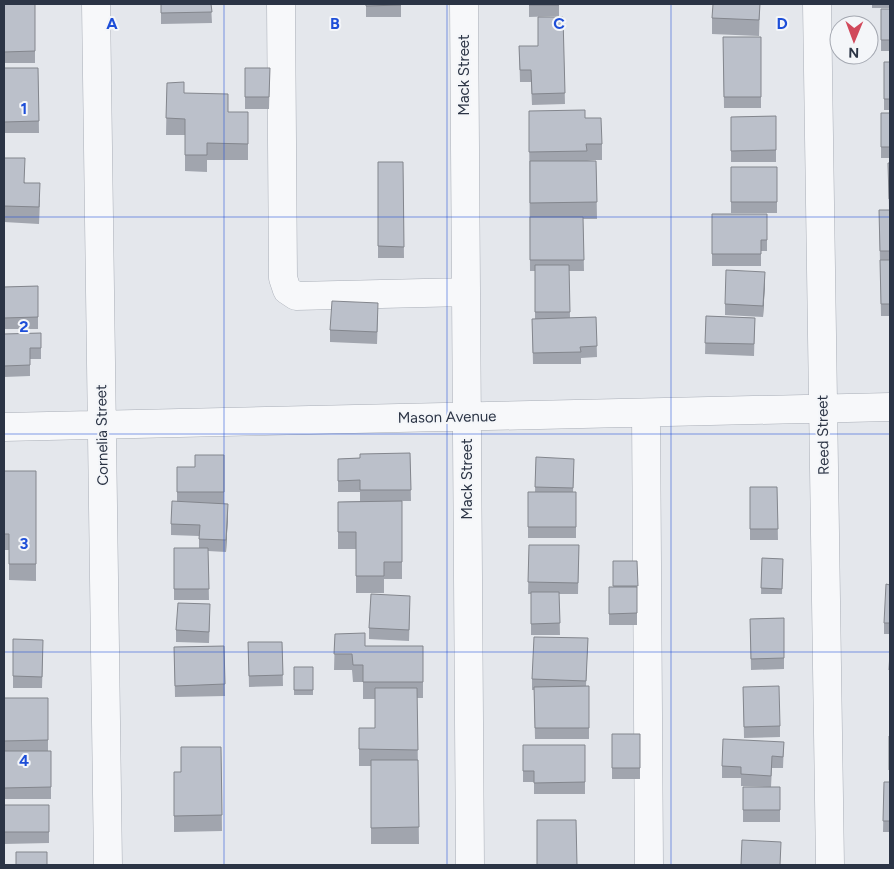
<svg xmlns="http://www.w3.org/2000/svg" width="894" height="869" font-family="Figtree,sans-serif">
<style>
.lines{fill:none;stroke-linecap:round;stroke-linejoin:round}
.minor-casing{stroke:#a9aeb7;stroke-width:29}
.minor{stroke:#f7f8fa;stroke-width:28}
.wall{fill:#a1a5ae}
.shaded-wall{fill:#83868d}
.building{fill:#bbc0ca;stroke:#83868d}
.grid{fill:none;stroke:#1d4ed8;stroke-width:1;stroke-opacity:0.55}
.labels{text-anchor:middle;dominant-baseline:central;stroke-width:4;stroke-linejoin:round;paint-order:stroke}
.street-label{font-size:15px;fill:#2b3445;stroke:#f4f6f9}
.grid-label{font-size:16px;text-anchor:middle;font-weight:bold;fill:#1d4ed8;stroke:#f4f6f9;stroke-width:4;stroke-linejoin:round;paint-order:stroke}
</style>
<rect width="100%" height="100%" fill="#e4e7ec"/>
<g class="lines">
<!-- minor casing -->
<g class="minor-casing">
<path id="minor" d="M96 4 108 865
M281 4 283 278 287 290 296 296 466 292
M464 4 470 865
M817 4 830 865
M646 413 649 865
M4 427 890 407"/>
</g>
<!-- minor -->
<use href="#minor" class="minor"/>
</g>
<!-- wall -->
<path class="wall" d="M4 4H35V63H4Z
M161 4H211L212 23 161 24Z
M366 4H401V17H366Z
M529 4H559V16L529 17Z
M760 4 759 36 712 34V18Z
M872 4H890V8H872Z
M881 9H890V51H881Z
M563 17 565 104 532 105 531 82H520L519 46H538Z
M723 37H761V108H724Z
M884 62H890V110H884Z
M4 68H38L39 133H4Z
M245 68H270L269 109H245Z
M167 83 184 93 228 112H248V160H207V172L185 171V135H166Z
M529 111 585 118 602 144V160H587L596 161 597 219H583L584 271H569L570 318 596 317 597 357 581 358V364H533L532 319H535V271H530Z
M881 113H890V158H881Z
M776 116V162H731V117Z
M4 158 40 200 39 224 4 222Z
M378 162H403L404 258H378Z
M888 163H890V316H881L879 210H889Z
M731 167H777V213H731Z
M712 214H767V251H761V266H712Z
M765 283 763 317 725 315V304Z
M38 286V329H4V287Z
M378 315 377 344 330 342V330Z
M706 316 755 318 754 356 705 354Z
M41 333V359H30V376L4 377V334Z
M410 453 411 501H402V579H384V593H356V549H338V502L360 501V492H338V459L360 458Z
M224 455V503L228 515 226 552 208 551 209 600H174V548H199V536L171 535V524L177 502V467H195Z
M536 457 574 470 573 492H576V538H528V492H535Z
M4 471H36V581L9 580V550H4Z
M750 487H777L778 540H750Z
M529 545H579L578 594H559L560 635H531V594H528Z
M762 558 783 559 782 594H761Z
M637 561V625H609V587H613Z
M890 585V634H884V623Z
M410 608 409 641 369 639V628Z
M210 616 209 643 176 642V630Z
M784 618V669L751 670 750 619Z
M335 634 365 646H423V698H417L419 844H371V766H359V728H375V699H363V682H353L352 670H334Z
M588 638 586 686H589V739H535L534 690H532V679Z
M13 639 43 652 42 688H13Z
M248 642H282L283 686 249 687Z
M224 646 225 696 175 697 174 647Z
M890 652V682L889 681Z
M294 667H313V695H294Z
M743 687 780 726V737L744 738Z
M4 698H48V751H51V799H4Z
M612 734H640V779H612Z
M889 736H890V781H889Z
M784 742 783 768H772L771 787 741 786V778H722V766Z
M523 745H585V794H534V782H523Z
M221 747 222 831 174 832V772H181Z
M884 782H890V832H883Z
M743 787H780V822H743Z
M4 805H49V843L4 844Z"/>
<!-- shaded-wall -->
<path class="shaded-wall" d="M765 272V283L763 317V306Z
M228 504V515L226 552V540Z"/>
<!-- building -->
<path class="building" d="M4 4H35V51L4 52Z
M161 4H211L212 12 161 13Z
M366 4H401V5L366 6Z
M529 4H559V5H529Z
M713 4H760L759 20 712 18Z
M881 9H890V40H881Z
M538 17H563L565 93 532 94 531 70H520L519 46H538Z
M723 37H761V97H724Z
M884 62H890V99H884Z
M4 68H38L39 121 4 122Z
M245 68H270L269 97H245Z
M184 82V93L228 94V112H248V144L207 143V155H185V119L166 118 167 83Z
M585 110V118H601L602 144H586L587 151 529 152V111Z
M881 113H890V147H881Z
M776 116V150L731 151V117Z
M4 158H25L24 183H40L39 207 4 206Z
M530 161H596L597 202 530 203Z
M378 162H403L404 247 378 246Z
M888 163H890V199H889Z
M731 167H777V202H731Z
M879 210H890V251H880Z
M712 214H767V240H761V254H712Z
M530 217H583L584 260H530Z
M880 260H890V304H881Z
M535 265H569L570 312H535Z
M726 270 765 272 763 306 725 304Z
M38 286V317L4 318V287Z
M332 301 378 303 377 332 330 330Z
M706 316 755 318 754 344 705 343Z
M596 317 597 346 580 347 581 352 533 353 532 319Z
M41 333V348H30V365L4 366V334Z
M410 453 411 490H360V480L338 481V459L360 458V454Z
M195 455H224V492H177V467H195Z
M536 457 574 459 573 488 535 487Z
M4 471H36V564H9V534H4Z
M750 487H777L778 529H750Z
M528 492H576V527H528Z
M172 501 228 504 226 540 199 539 200 525 171 524Z
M402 501V562H384V576H356V532H338V502Z
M529 545H579L578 583 528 582Z
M174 548H208L209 589H174Z
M762 558 783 559 782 589 761 588Z
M613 561H637L638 586H613Z
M886 584 890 585V623H884Z
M609 587H637V613L609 614Z
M531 592H559L560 623 531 624Z
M371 594 410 596 409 630 369 628Z
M178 603 210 604 209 632 176 630Z
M784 618V658L751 659 750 619Z
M365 633V646H423V682H363V665H353L352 654H334L335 634Z
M534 637 588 638 586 681 532 679Z
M13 639 43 640 42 677 13 676Z
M248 642H282L283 675 249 676Z
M224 646 225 684 175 686 174 647Z
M890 652V670H889Z
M294 667H313V690H294Z
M589 686V728H535L534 687Z
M779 686 780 726 744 727 743 687Z
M375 688H417L418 750 359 749V728H375Z
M4 698H48V740L4 741Z
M612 734H640V768H612Z
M889 736H890V770H889Z
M723 739 784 742 783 757 772 756 771 776 741 774V767L722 766Z
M523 745H585V782L534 783V771H523Z
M181 747H221L222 815 174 816V772H181Z
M4 751H51V787L4 788Z
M371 760H418L419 827 371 828Z
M884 782H890V821H883Z
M743 787H780V810H743Z
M4 805H49V832H4Z
M537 820H576L577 865H537Z
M742 840 781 842 780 865H741Z
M16 852H47V865H16Z"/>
<!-- grid -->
<path class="grid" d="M224 4V865M447 4V865M671 4V865M4 217H890M4 434H890M4 652H890"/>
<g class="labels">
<!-- street labels -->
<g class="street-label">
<text transform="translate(464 75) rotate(-90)">Mack Street</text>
<text transform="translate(447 417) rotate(-1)">Mason Avenue</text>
<text transform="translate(102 435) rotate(-91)">Cornelia Street</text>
<text transform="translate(823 435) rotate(-91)">Reed Street</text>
<text transform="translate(467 479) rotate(-90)">Mack Street</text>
</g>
</g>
<g class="grid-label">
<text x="112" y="29">A</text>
<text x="335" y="29">B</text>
<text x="559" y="29">C</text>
<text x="782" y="29">D</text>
<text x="24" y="114">1</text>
<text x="24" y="332">2</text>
<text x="24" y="549">3</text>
<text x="24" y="766">4</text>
</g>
<!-- border -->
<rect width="894" height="869" fill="none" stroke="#2b3445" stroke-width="10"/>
<!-- north arrow -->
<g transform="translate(854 40) rotate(181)"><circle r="24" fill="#f4f6f9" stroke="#a4a8b1"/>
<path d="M0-4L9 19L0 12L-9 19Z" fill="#d1495b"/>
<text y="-8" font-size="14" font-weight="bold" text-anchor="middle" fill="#2b3445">N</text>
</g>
</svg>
